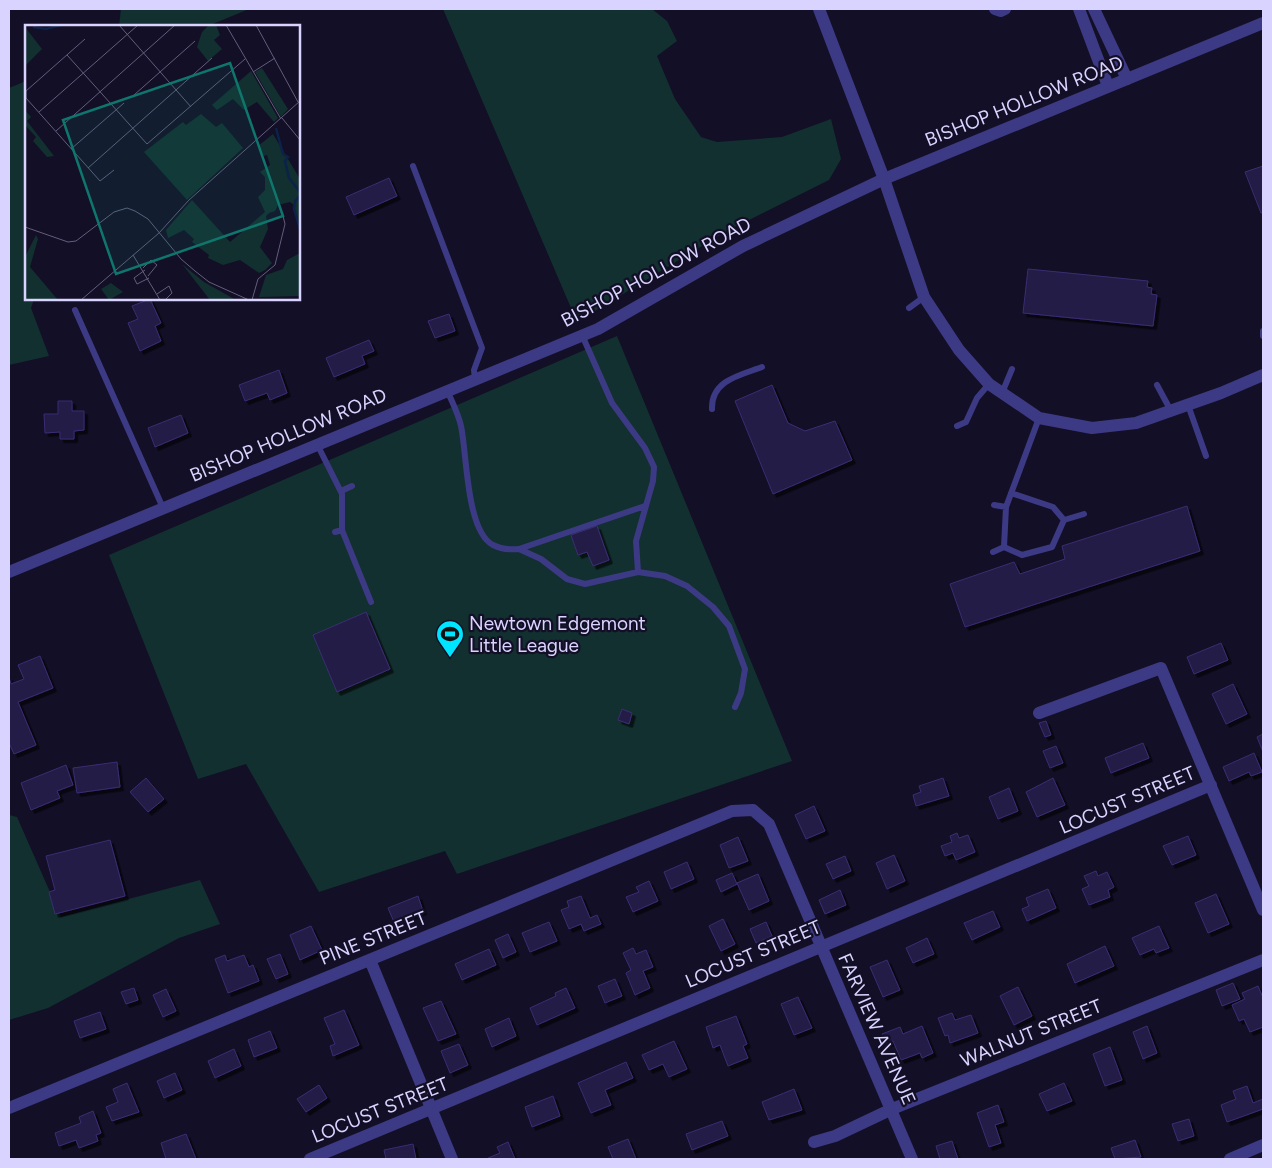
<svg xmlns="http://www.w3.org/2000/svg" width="1272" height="1168" font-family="Figtree,sans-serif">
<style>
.green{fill:#12302f}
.building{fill:#241b47;stroke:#3b2d73;filter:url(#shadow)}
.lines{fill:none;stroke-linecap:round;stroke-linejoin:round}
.service{stroke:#3d3a85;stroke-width:6}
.minor{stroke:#3d3a85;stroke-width:12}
.tertiary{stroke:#3d3a85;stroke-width:12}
.labels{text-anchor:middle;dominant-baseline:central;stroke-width:4.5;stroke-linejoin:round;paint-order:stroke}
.street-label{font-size:19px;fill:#d9d4ff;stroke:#130f26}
.poi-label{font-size:19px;fill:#d9d4ff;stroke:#130f26;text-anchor:start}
.inset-river{fill:none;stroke:#0c2248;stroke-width:2.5}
.inset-road{fill:none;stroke:#625e7d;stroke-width:1}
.view{fill:#0f766e;fill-opacity:0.15;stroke:#0f766e;stroke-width:2.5}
.inset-edge{fill:none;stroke:#d9d4ff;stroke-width:2.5}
</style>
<defs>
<filter id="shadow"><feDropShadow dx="3.5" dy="3.5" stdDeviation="0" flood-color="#0009"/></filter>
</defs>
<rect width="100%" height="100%" fill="#130f26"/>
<!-- green -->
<path class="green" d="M121 9H249L208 26H119Z
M443 9H652L667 21 677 41 657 56 675 99 701 137 717 142 782 137 831 119 841 159 829 180 725 232 577 322Z
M26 81V299H34L31 308 49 356 9 365V88Z
M617 336 792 761 457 874 445 851 319 892 246 764 198 779 109 555Z
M9 815 17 817 61 917 200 880 220 924 179 938 48 1008 9 1020Z"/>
<!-- building -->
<path class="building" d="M1263 166V212L1261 213 1245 172Z
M389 178 397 196 354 215 346 197Z
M1028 269 1148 281 1147 287 1152 288 1151 294 1157 295 1153 326 1023 313Z
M150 299 161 323 155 326 161 341 140 351 128 323 138 319 132 306Z
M449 314 455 331 435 338 428 321Z
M369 340 374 351 362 356 365 364 334 377 326 358Z
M279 370 287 393 270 400 267 393 245 401 239 385Z
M772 385 788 423 805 431 835 421 852 460 773 494 735 401Z
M58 401H72V411H84V430L74 431V439H60V432L45 433 44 414H58Z
M181 415 188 433 155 447 148 428Z
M1187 506 1200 551 965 627 950 584 1014 562 1020 574 1065 559 1062 546Z
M597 526 609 560 593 566 587 552 578 555 571 535Z
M366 612 390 669 337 692 313 635Z
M1221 643 1228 660 1194 674 1187 657Z
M40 656 53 688 18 702 36 745 14 754 9 743V677L11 684 24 679 18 665Z
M1233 684 1247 714 1226 724 1212 694Z
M622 709 632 713 629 724 618 720Z
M1046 721 1051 735 1045 737 1039 723Z
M1263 734V752L1257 737Z
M1143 743 1149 758 1111 773 1105 758Z
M1056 746 1063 763 1050 768 1043 751Z
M1254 753 1262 772 1251 776 1249 772 1229 781 1223 767Z
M117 762 120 787 77 793 73 768Z
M66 765 73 785 57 791 60 798 31 810 21 783Z
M146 778 164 799 148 812 130 792Z
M943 778 949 796 916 806 913 795 921 792 919 786Z
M1053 778 1065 805 1037 817 1026 792Z
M1009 788 1018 811 998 819 989 797Z
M814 806 825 831 806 839 795 815Z
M957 833 959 838 968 835 975 852 956 860 953 853 945 856 941 846 952 842 950 836Z
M1188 836 1196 855 1172 865 1163 846Z
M738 837 748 861 729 868 720 845Z
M110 840 125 896 55 914 49 892 55 890 46 856Z
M894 855 905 881 887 889 876 863Z
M845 856 851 871 833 879 826 864Z
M687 862 694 879 671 889 664 872Z
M1096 871 1098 876 1107 872 1114 887 1108 890 1110 897 1089 905 1082 889 1089 886 1084 876Z
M732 873 737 884 721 892 716 880Z
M758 874 769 901 749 910 737 883Z
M649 881 658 901 633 912 626 897 639 892 636 887Z
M1048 889 1056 908 1027 921 1022 909 1029 906 1026 898Z
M840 890 846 905 825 914 819 900Z
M1216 894 1229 924 1208 933 1195 903Z
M418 896 423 911 394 922 388 908Z
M581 896 590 918 597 915 601 924 584 931 581 924 569 929 561 910 569 907 567 901Z
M993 911 1000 927 972 940 964 923Z
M723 919 735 944 721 951 709 926Z
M549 922 557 941 530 952 522 933Z
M766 922 772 936 756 943 750 929Z
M311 926 322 950 300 960 290 935Z
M1159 926 1169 948 1156 953 1154 949 1140 955 1132 938Z
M508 934 516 952 503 958 495 940Z
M927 938 934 954 913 963 906 948Z
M1105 946 1114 966 1075 983 1067 964Z
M633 948 636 954 646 950 653 967 643 971 650 988 635 995 626 973 631 970 623 953Z
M489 949 496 965 462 980 455 964Z
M280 954 288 974 276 979 267 959Z
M225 955 227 961 244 955 249 967 253 965 259 981 228 993 215 959Z
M887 960 900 990 883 997 870 967Z
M615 979 622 996 605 1003 598 986Z
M1233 983 1240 999 1222 1006 1216 990Z
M1258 986 1263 998V1027L1250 1032 1244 1019 1239 1021 1232 1005 1245 999 1242 993Z
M1018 987 1032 1016 1014 1025 1000 996Z
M134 988 138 1000 126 1004 121 992Z
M566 988 575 1008 537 1025 530 1008 556 996 555 993Z
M166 989 176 1011 163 1017 153 995Z
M798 997 812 1028 794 1035 781 1004Z
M441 1001 456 1034 438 1041 423 1008Z
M344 1010 359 1045 333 1056 330 1046 335 1044 324 1018Z
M100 1012 106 1029 80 1038 74 1021Z
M952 1013 955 1020 971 1015 978 1033 950 1043 948 1035 945 1036 938 1018Z
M736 1016 747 1044 743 1046 748 1058 728 1066 720 1045 713 1048 706 1027Z
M509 1018 516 1036 492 1047 485 1029Z
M922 1026 933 1053 922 1058 920 1053 901 1060 893 1041 886 1044 882 1034 900 1027 903 1034Z
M1147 1026 1157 1053 1143 1059 1133 1032Z
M270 1031 277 1048 254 1057 248 1040Z
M674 1041 687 1069 669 1077 663 1064 649 1070 642 1055Z
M459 1044 468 1065 450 1073 441 1051Z
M1110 1047 1122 1080 1105 1086 1093 1054Z
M234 1049 241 1066 215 1078 208 1061Z
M626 1062 633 1078 605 1090 611 1105 591 1113 578 1083Z
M175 1073 182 1090 164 1098 157 1081Z
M127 1083 139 1112 112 1121 106 1107 118 1102 113 1089Z
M1064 1083 1072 1101 1047 1111 1039 1094Z
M319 1085 327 1098 306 1112 297 1099Z
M1247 1086 1253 1103 1263 1099V1109L1227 1122 1221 1105 1236 1099 1233 1091Z
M794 1089 802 1110 769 1120 762 1102Z
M553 1096 560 1116 532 1127 525 1107Z
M998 1105 1004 1122 995 1125 1001 1143 989 1147 977 1113Z
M93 1111 101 1133 96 1135 98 1141 79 1148 76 1140 59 1146 55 1133 81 1123 79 1117Z
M1189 1119 1194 1136 1178 1141 1172 1124Z
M722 1121 728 1136 692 1150 686 1134Z
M186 1134 196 1159H166L161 1143Z
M628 1139 636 1159H613L608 1147Z
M1135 1140 1141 1157 1115 1159 1111 1148Z
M952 1141 958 1159H940L936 1146Z
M508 1142 515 1159H486L500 1153 497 1147Z
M413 1144 416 1159H386L384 1150Z"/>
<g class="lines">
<!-- service -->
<path class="service" d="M413 166 482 348 474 370 475 379
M909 308 924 297
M75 310 163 508
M1263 331V336
M582 335 612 403 645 448 654 467 653 481 636 541 638 572
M1157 385 1171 411
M447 390C452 402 458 413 461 426 467 453 466 531 493 545 501 549 509 550 519 549L645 506
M1002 393 1012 369
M1188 405 1206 456
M712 409C711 380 741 375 762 367
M957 426 966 422 977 398 989 384
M317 444 342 494V530L371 602
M341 491 352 486
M1011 493 1053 507 1064 520 1052 547 1022 555 1004 547 1006 507 1039 418
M994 505 1006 507
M1064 520 1084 514
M335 532 342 530
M519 549 541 559 567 579 585 584 638 572 665 576 687 586 713 607 729 626 745 669 741 693 735 707
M993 552 1004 547"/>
<!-- minor -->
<path class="minor" d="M819 9 884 179 924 297 959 350 989 384 1039 418 1092 428 1136 423 1221 393 1263 375
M995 9 1001 11 1005 9
M1079 9 1108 86
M1094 9 1127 79
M1039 713 1161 668 1263 910
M370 960 452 1159
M9 1108 732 811 753 810 769 824 912 1159
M814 1142 835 1136 892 1109 1263 960
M310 1159 1211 785
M1230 1159 1263 1145"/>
<!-- tertiary -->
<path class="tertiary" d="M9 572 598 329 743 246 884 179 1263 23"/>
</g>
<!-- icons -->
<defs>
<g id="stadium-pin" transform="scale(1.4375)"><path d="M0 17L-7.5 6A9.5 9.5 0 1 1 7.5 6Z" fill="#00e5ff" stroke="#130f26"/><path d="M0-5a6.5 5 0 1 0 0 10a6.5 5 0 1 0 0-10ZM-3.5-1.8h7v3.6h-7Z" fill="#111"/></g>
</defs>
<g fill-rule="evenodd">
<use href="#stadium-pin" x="450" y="634"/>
</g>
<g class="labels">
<!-- street labels -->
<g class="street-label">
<text transform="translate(1024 101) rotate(-22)">BISHOP HOLLOW ROAD</text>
<text transform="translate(656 272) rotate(-28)">BISHOP HOLLOW ROAD</text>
<text transform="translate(288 435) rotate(-23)">BISHOP HOLLOW ROAD</text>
<text transform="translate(1127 800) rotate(-23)">LOCUST STREET</text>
<text transform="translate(373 938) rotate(-22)">PINE STREET</text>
<text transform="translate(753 954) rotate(-23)">LOCUST STREET</text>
<text transform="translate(877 1029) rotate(66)">FARVIEW AVENUE</text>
<text transform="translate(1031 1033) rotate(-22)">WALNUT STREET</text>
<text transform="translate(380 1110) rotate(-22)">LOCUST STREET</text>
</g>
<!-- poi labels -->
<g class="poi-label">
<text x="469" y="623">Newtown Edgemont<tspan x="469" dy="22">Little League</tspan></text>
</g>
</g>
<!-- overview -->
<g transform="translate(25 25)">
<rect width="275" height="275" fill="#130f26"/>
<path d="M184 0H191L195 10 189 15 197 24 183 36 172 22 177 7ZM0 2 17 24 0 41ZM237 43 263 84 256 92 230 47ZM226 46 253 93 249 97 232 77 219 85 208 74 192 85 187 80ZM0 85 6 92 2 96 29 131 22 132 8 116 11 112 0 100ZM176 89 191 102 197 98 218 123 162 175 119 127 158 97 161 100ZM248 109 275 154V210L269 180 265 177 253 180 250 186 244 188 241 191 243 204 235 222 247 238 240 245 234 248 215 235 198 240 183 233 184 230 167 217 169 214 159 205 143 213 141 205 167 175 205 217 240 187 233 172 240 165V152L235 147 245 140 242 130 239 131 233 121ZM11 210 13 214 5 242 33 275H0V232ZM275 228V271L234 272 241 250 258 244 262 235ZM157 239 179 257 211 275H185ZM86 258 98 267 84 275 76 264Z" fill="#12302f"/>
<path class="inset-river" d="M8 2 21 4 36 0M251 103 258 129 263 132 260 136 264 153 275 167M275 171 270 176 269 184 275 204"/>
<path class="inset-road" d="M94 0 166 82M201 0 256 94M231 0 273 77M60 14 1 66V73L75 156 89 145M42 30 122 119 220 34M228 47 250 33M109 70 170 16M14 87 113 0M257 93 275 115M31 106 150 0M46 124 99 78M63 143 187 33M0 202 43 217 51 216 89 187 102 183 110 186 123 194 156 234 170 246 184 257 224 275M108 230 135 275M118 243 126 235 132 240 123 251M120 245 109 253 112 259 124 253M132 269 144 261 147 268 140 275M56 275 134 208 164 175 275 76M227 275 233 254 250 240 260 199 257 187"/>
<path class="view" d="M205 38 258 191 91 249 38 95Z"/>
<rect width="275" height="275" class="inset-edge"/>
</g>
<!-- border -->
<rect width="1272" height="1168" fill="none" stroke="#d9d4ff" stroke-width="20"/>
</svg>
